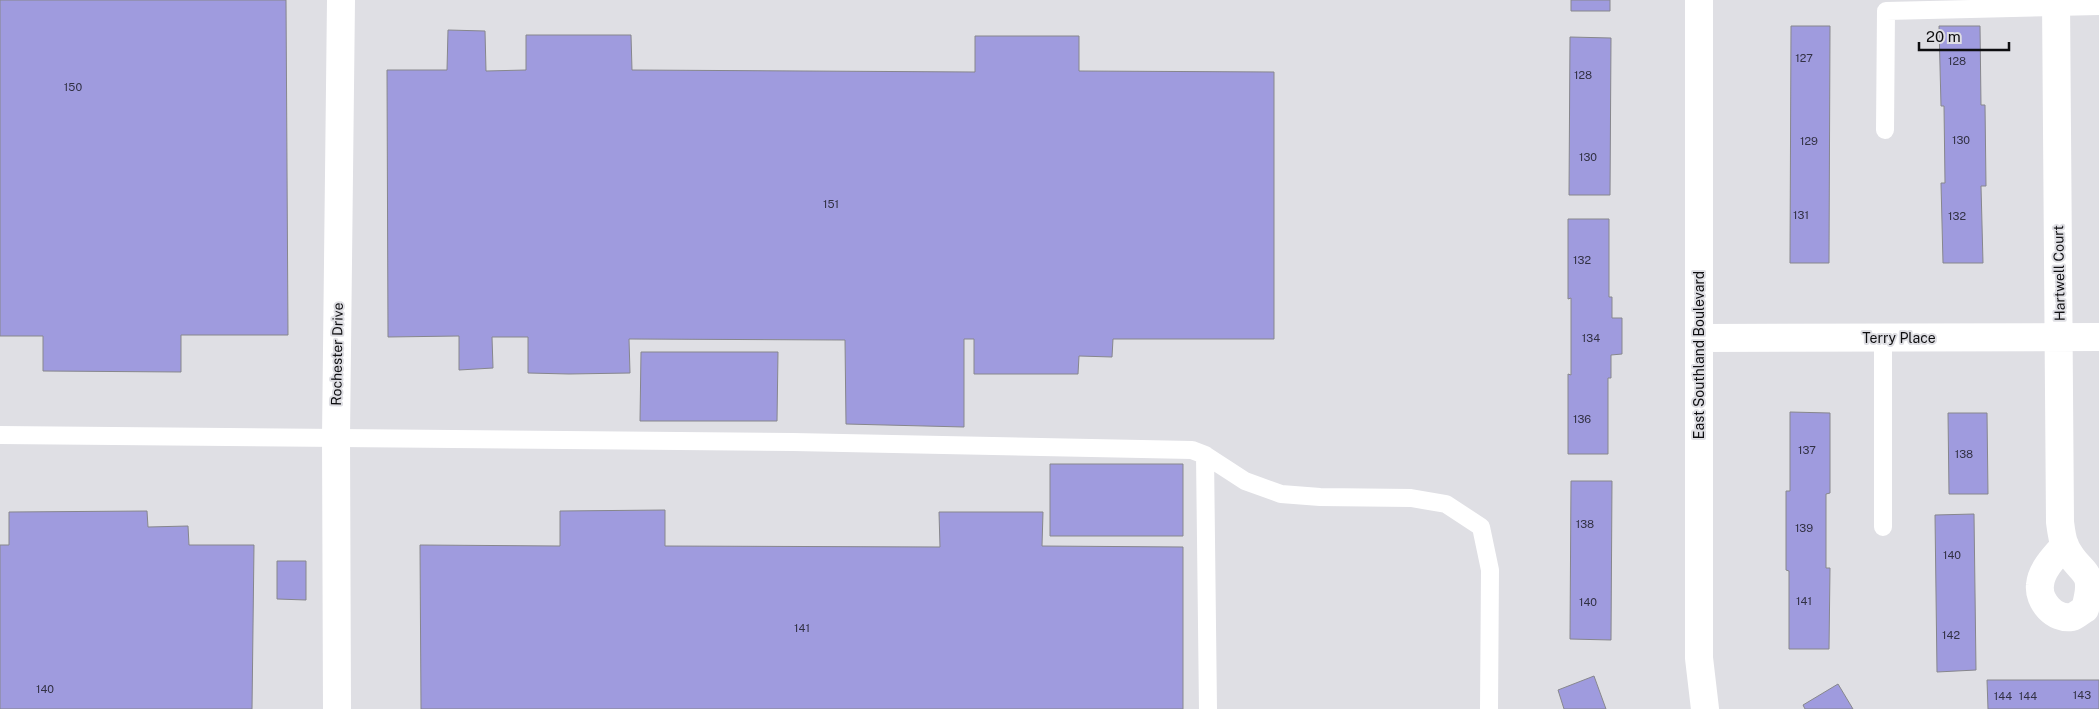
<svg xmlns="http://www.w3.org/2000/svg" width="2099" height="709" font-family="'Public Sans',sans-serif">
<style>
.building{fill:#9f9bde;stroke:#87878c}
.lines{fill:none;stroke-linecap:round;stroke-linejoin:round}
.lane{stroke:#fff;stroke-width:18}
.street{stroke:#fff;stroke-width:28}
.labels{text-anchor:middle;dominant-baseline:central;stroke-width:4;stroke-linejoin:round;paint-order:stroke}
.number-label{font-size:11px;fill:#323144}
.street-label{font-size:14px;fill:#0e0e10;stroke:#dfdfe4}
</style>
<rect width="100%" height="100%" fill="#dfdfe4"/>
<!-- building -->
<path class="building" d="M0 0H286L288 335H181V372L43 371V336H0Z
M1571 0H1610V11H1571Z
M1791 26H1830L1829 263H1790Z
M1939 26H1980L1981 105H1985L1986 186H1981L1983 263H1943L1941 183H1945L1944 106H1941Z
M448 30 485 31 486 71 526 70V35H631L632 70 975 72V36H1079V71L1274 72V339H1113L1112 357 1079 356 1078 374H974V339H964V427L846 424 845 340 629 339 630 373 569 374 528 373V337H492L493 368 459 370V336L388 337 387 70H447Z
M1570 37 1611 38 1610 195H1569Z
M1568 219H1609V297H1612V318H1622V354L1611 355V378H1608V454H1568V374L1571 375V298L1568 299Z
M641 352H778L777 421H640Z
M1790 412 1830 413V493L1826 494V568H1830L1829 649H1789V571L1786 570V491H1790Z
M1948 413H1987L1988 494H1949Z
M1050 464H1183V536H1050Z
M1571 481H1612L1611 640 1570 639Z
M665 510V546L940 547 939 512H1043L1042 546 1183 547V709H421L420 545 560 546V511Z
M147 511 148 527 188 526 189 545H254L252 709H0V545H9V512Z
M1974 514 1976 670 1937 672 1935 515Z
M277 561H306V600L277 599Z
M1594 676 1606 709H1564L1558 690Z
M1987 680H2099V709H1988Z
M1838 684 1853 709H1805L1803 705Z"/>
<g class="lines">
<!-- lane -->
<path class="lane" d="M1885 130 1886 11 2099 6
M0 435 793 442 1192 450 1205 455 1208 709
M1205 455 1245 481 1281 494 1320 497 1411 498 1446 504 1481 527 1490 570 1489 709
M1883 527V338"/>
<!-- street -->
<path class="street" d="M1699 0V658L1705 709
M2056 0 2060 522C2061 530 2062 539 2065 546 2080 577 2097 566 2085 609 2081 611 2076 616 2072 617 2054 620 2038 601 2040 585 2041 570 2055 556 2065 545
M1699 338 2099 337
M337 709 336 437 341 0"/>
</g>
<g class="labels">
<!-- number labels -->
<g class="number-label">
<text x="1804" y="58">127</text>
<text x="1957" y="61">128</text>
<text x="1583" y="75">128</text>
<text x="73" y="87">150</text>
<text x="1961" y="140">130</text>
<text x="1809" y="141">129</text>
<text x="1588" y="157">130</text>
<text x="831" y="204">151</text>
<text x="1801" y="215">131</text>
<text x="1957" y="216">132</text>
<text x="1582" y="260">132</text>
<text x="1591" y="338">134</text>
<text x="1582" y="419">136</text>
<text x="1807" y="450">137</text>
<text x="1964" y="454">138</text>
<text x="1585" y="524">138</text>
<text x="1804" y="528">139</text>
<text x="1952" y="555">140</text>
<text x="1804" y="601">141</text>
<text x="1588" y="602">140</text>
<text x="802" y="628">141</text>
<text x="1951" y="635">142</text>
<text x="45" y="689">140</text>
<text x="2082" y="695">143</text>
<text x="2003" y="696">144</text>
<text x="2028" y="696">144</text>
</g>
<!-- street labels -->
<g class="street-label">
<text transform="translate(2059 273) rotate(-91)">Hartwell Court</text>
<text x="1899" y="338">Terry Place</text>
<text transform="translate(337 354) rotate(-89)">Rochester Drive</text>
<text transform="translate(1699 355) rotate(-90)">East Southland Boulevard</text>
</g>
</g>
<!-- scale -->
<path d="M1919 42v8h90v-8" fill="none" stroke="#0e0e10" stroke-width="2.5"/>
<text x="1926" y="42" font-size="15" fill="#0e0e10" stroke="#dfdfe4" stroke-width="4" paint-order="stroke">20 m</text>
</svg>
